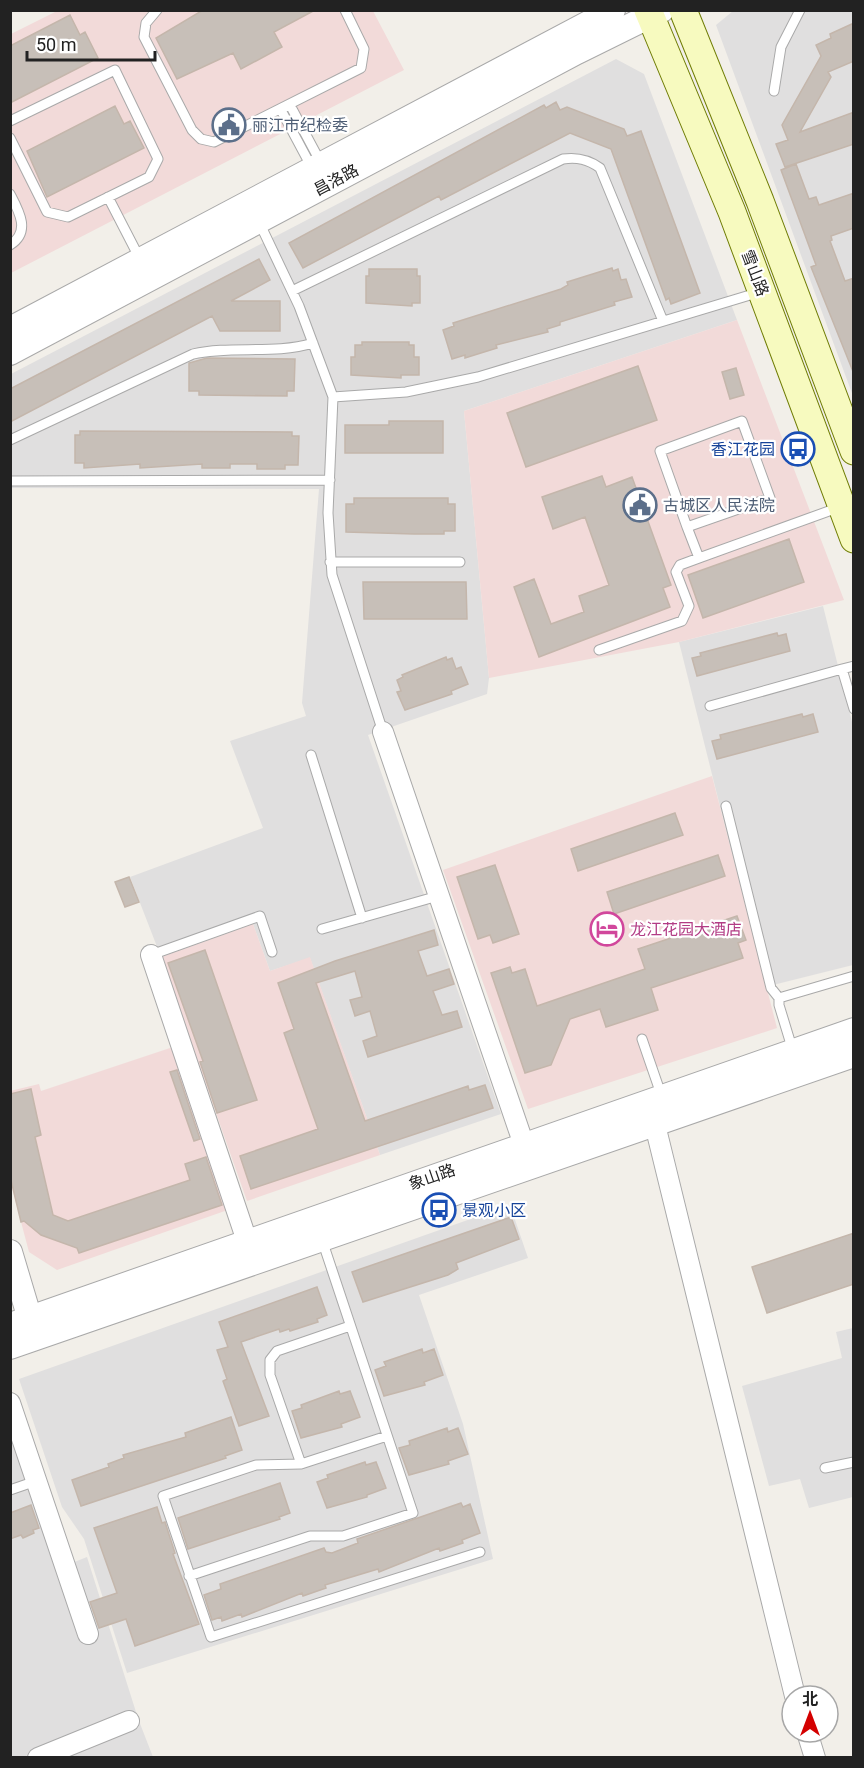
<svg xmlns="http://www.w3.org/2000/svg" width="864" height="1768" font-family="Roboto,'Noto Sans SC',sans-serif">
<style>
.residential{fill:#e0dfdf}
.commercial{fill:#f2dad9}
.building{fill:#c7bfb8;stroke:#c4b6ab;stroke-width:1.5}
.lines{fill:none;stroke-linecap:round;stroke-linejoin:round}
.service-casing{stroke:#a9a9a9;stroke-width:11}
.minor-casing{stroke:#a9a9a9;stroke-width:22}
.tertiary-casing{stroke:#a9a9a9;stroke-width:26}
.secondary-casing{stroke:#707d05;stroke-width:29}
.service{stroke:#fff;stroke-width:9}
.minor{stroke:#fff;stroke-width:20}
.tertiary{stroke:#fff;stroke-width:24}
.secondary{stroke:#f7fabf;stroke-width:27}
.labels{text-anchor:middle;dominant-baseline:central;stroke-width:4.5;stroke-linejoin:round;paint-order:stroke}
.service-label{font-size:16px;fill:#4e5e75;stroke:#fff;text-anchor:start}
.street-label{font-size:16px;fill:#222;stroke:#fff}
.transit-label{font-size:16px;fill:#164399;stroke:#fff;text-anchor:end}
.hotel-label{font-size:16px;fill:#b23c85;stroke:#fff;text-anchor:start}
</style>
<rect width="100%" height="100%" fill="#f2efe9"/>
<!-- residential -->
<path class="residential" d="M733 11H853V396L716 25Z
M616 59 644 74 737 320 464 411 489 678 487 694 368 735 501 1114 380 1155 310 958 270 971 253 924 161 957 130 877 263 828 230 741 306 716 302 703 319 489 11 488V374Z
M823 606 853 726V965L765 987 679 642Z
M510 1205 528 1258 419 1295 463 1424 493 1559 127 1673 84 1539 62 1507 19 1379Z
M853 1328V1497L809 1508 800 1479 769 1486 742 1386 842 1358 836 1332Z
M10 1427 59 1568 87 1557 136 1712 21 1758 10 1757Z
M139 1721 153 1757 52 1758Z"/>
<!-- commercial -->
<path class="commercial" d="M57 11H373L404 70 11 273V34Z
M737 320 844 600 679 642 489 678 464 411Z
M712 776 777 1028 528 1109 443 870Z
M253 924 270 971 310 957 380 1155 247 1201 161 957Z
M182 1044 239 1206 57 1270 29 1252 11 1184 10 1091 39 1084 41 1091Z"/>
<!-- building -->
<path class="building" d="M203 10H315L274 32 282 47 241 69 233 53 177 79 156 38Z
M70 15 80 35 85 32 98 58 10 103V46Z
M854 23V61L828 72 831 77 800 132 854 112V144L785 167 776 144 788 140 782 125 821 56 816 45 831 38 830 34Z
M556 102 560 110 567 107 624 129 627 136 641 131 700 293 671 304 669 298 666 300 611 149 570 133 441 200 439 196 303 268 289 243 544 105 546 108Z
M115 106 124 124 130 121 144 148 47 197 27 151Z
M796 164 809 199 816 197 819 205 854 193V228L831 236 832 240 830 241 845 281 854 278V374L811 267 816 265 781 170Z
M259 259 270 280 231 301H280V331H220L212 316 10 422V389Z
M612 268 613 271 618 269 621 280 626 279 632 297 614 302 615 305 560 322V325L547 329 548 332 496 345 497 348 465 358V355L452 359 443 330 454 326 453 323 561 289 568 285 567 282Z
M369 269H417V276H420V303H412V306L366 303V276H369Z
M362 342H409V345H414V357H419V375H401V378L351 375V357H355V345H362Z
M207 358 295 359 294 391H287V396L199 395V391H189V363Z
M638 366 657 420 526 467 507 413Z
M736 368 744 395 730 399 722 372Z
M389 421H443V453H345V425H389Z
M80 431 292 432V436H299L298 465H285V469H257V464H230V468H202V464L140 468V464L84 468V463H75V435H80Z
M602 476 606 487 632 477 671 585 663 588 670 607 539 657 514 587 534 579 551 624 584 612 579 596 609 585 585 517 553 529 542 497Z
M354 498H448V504H455V531H444V534H414L346 532V504H354Z
M789 539 804 582 703 618 688 575Z
M363 582H466L467 619H364Z
M777 633 778 636 786 634 790 651 697 676 692 658 701 656 700 653Z
M446 657 447 660 452 658 456 669 461 667 468 684 451 691 452 694 405 710 397 692 401 691 397 680 403 677 402 675Z
M802 714 803 717 813 714 818 732 717 759 712 741 721 739 720 735Z
M675 813 683 835 578 871 571 849Z
M718 855 725 876 614 914 607 892Z
M495 865 519 934 493 943 490 935 478 939 457 877Z
M129 877 139 902 125 907 115 882Z
M737 916 746 940 738 943 743 958 651 988 658 1010 606 1027 600 1009 570 1019 551 1065 525 1073 491 973 510 967 512 973 525 969 537 1006 645 969 638 949Z
M434 930 438 945 418 951 427 976 449 969 454 984 433 991 442 1015 457 1011 462 1027 368 1057 363 1041 377 1036 370 1011 355 1016 350 1000 362 997 355 971 316 983 365 1121 468 1086 469 1090 485 1085 493 1108 251 1189 240 1156 318 1129 284 1033 294 1029 278 983 335 961Z
M205 950 257 1100 217 1113 200 1062 203 1061 168 963Z
M177 1070 200 1139 194 1141 170 1072Z
M31 1089 41 1135 35 1137 53 1215 68 1221 190 1180 185 1164 206 1157 222 1205 79 1253 77 1248 41 1235 24 1221 21 1222 10 1176V1094Z
M511 1217 519 1239 456 1263 458 1269 448 1275 363 1302 352 1272Z
M854 1233V1284L767 1313 752 1267Z
M317 1287 327 1315 317 1319 318 1322 290 1331 289 1329 280 1332 279 1329 241 1342 269 1416 239 1426 223 1381 227 1379 217 1350 228 1347 219 1322Z
M422 1349 423 1353 434 1349 443 1375 424 1382 425 1385 384 1396 375 1370 386 1366 384 1362Z
M339 1391 340 1394 350 1391 360 1417 341 1424 342 1427 301 1438 292 1411 302 1408 301 1405Z
M231 1417 242 1450 225 1456 226 1458 81 1506 72 1480 109 1467 108 1464 124 1458 123 1455 186 1437 185 1433Z
M447 1428 448 1432 458 1428 468 1454 448 1461 449 1464 409 1475 399 1448 410 1445 409 1441Z
M365 1462 366 1465 376 1462 386 1488 367 1495V1497L327 1508 317 1482 328 1478 327 1475Z
M280 1483 290 1513 279 1517 280 1519 188 1549 178 1518Z
M461 1503 463 1507 470 1504 480 1533 462 1540 463 1543 440 1551 439 1548 379 1572 378 1569 325 1585 326 1588 303 1596 302 1593 242 1617 241 1614 222 1621 221 1617 212 1620 204 1595 221 1589 220 1584 324 1548 326 1552 332 1553 358 1543 357 1539Z
M31 1505 39 1528 33 1530 34 1533 23 1538 21 1535 10 1539V1513Z
M157 1507 162 1523 165 1522 175 1553 173 1554 199 1624 135 1646 126 1619 99 1628 90 1602 117 1593 94 1528Z"/>
<g class="lines">
<!-- service casing -->
<g class="service-casing">
<path id="service" d="M157 10 146 23 144 37 192 130 201 139 214 142 361 68 364 49 345 10
M774 91 781 47 800 10
M290 105 321 163
M281 110 312 168
M10 121 115 70 158 159 149 177 68 217 47 212 10 138
M10 194C19 211 31 232 10 245
M108 197 140 259
M259 222 299 306 333 397 328 513 332 575 383 732
M292 291 563 159C577 157 588 159 600 168L663 321
M333 397 406 392 478 377 760 292
M742 421 770 498 687 527 660 451Z
M10 440 193 354C232 345 274 355 313 343
M10 481 330 480
M687 527 699 558 840 507
M330 562H460
M599 650 682 621 689 606 676 572 680 565 699 558
M854 666 842 669 854 709
M710 706 842 669
M311 755 362 918
M726 806 771 988 779 998
M322 929 438 896
M151 955 260 916 272 952
M642 1039 662 1097
M793 1051 779 1005V998L854 976
M387 1436 301 1464 256 1465 163 1496 211 1637 480 1552
M301 1464 270 1375V1360L277 1351 350 1326
M825 1468 854 1462
M10 1490 36 1481
M189 1576 310 1536H343L413 1513 322 1240"/>
</g>
<!-- minor casing -->
<g class="minor-casing">
<path id="minor" d="M383 732 524 1145
M151 955 247 1241
M655 1125 795 1696
M10 1403 88 1634
M807 1732 815 1758
M38 1758 129 1721"/>
</g>
<!-- tertiary casing -->
<g class="tertiary-casing">
<path id="tertiary" d="M10 329 613 10
M10 353 577 52 662 10
M10 1252 30 1319
M10 1325 854 1030
M10 1347 854 1055"/>
</g>
<!-- secondary casing -->
<g class="secondary-casing">
<path id="secondary" d="M648 10 732 212 854 539
M683 10 760 201 854 451"/>
</g>
<!-- service -->
<use href="#service" class="service"/>
<!-- minor -->
<use href="#minor" class="minor"/>
<!-- tertiary -->
<use href="#tertiary" class="tertiary"/>
<!-- secondary -->
<use href="#secondary" class="secondary"/>
</g>
<!-- icons -->
<defs>
<g id="civic-ring" transform="scale(1.725)"><circle r="9.5" fill="#fff" stroke="#5c6f8a" stroke-width="1.5"/><path d="M-.6-6.5H3V-4.5H.6V-3L4-1V1h2V6H-6V1h2V-1L-.6-3ZM-1.2 2.5V6h2.4V2.5Z" fill="#5c6f8a"/></g>
<g id="bus-ring" transform="scale(1.725)"><circle r="9.5" fill="#fff" stroke="#1a4fb4" stroke-width="1.5"/><path d="M-5-6H5V4H4V6H2V4H-2V6H-4V4H-5ZM-3.5-4V0h7V-4ZM-3.5 1.2v1.5H-2V1.2ZM2 1.2v1.5H3.5V1.2Z" fill="#1a4fb4"/></g>
<g id="hotel-ring" transform="scale(1.725)"><circle r="9.5" fill="#fff" stroke="#d1479c" stroke-width="1.5"/><path d="M-6-4.5h1.5V1H6V5H4.5V3h-9V5H-6ZM-4 0a1.8 1.8 0 1 1 3.6 0ZM.5 0V-2.5h3Q6-2.5 6 0Z" fill="#d1479c"/></g>
</defs>
<g fill-rule="evenodd">
<use href="#civic-ring" x="229" y="125"/>
<use href="#bus-ring" x="798" y="449"/>
<use href="#civic-ring" x="640" y="505"/>
<use href="#hotel-ring" x="607" y="929"/>
<use href="#bus-ring" x="439" y="1210"/>
</g>
<g class="labels">
<!-- service labels -->
<g class="service-label">
<text x="252" y="125">丽江市纪检委</text>
<text x="663" y="505">古城区人民法院</text>
</g>
<!-- street labels -->
<g class="street-label">
<text transform="translate(336 180) rotate(-28)">昌洛路</text>
<text transform="translate(755 273) rotate(69)">雪山路</text>
<text transform="translate(432 1177) rotate(-19)">象山路</text>
</g>
<!-- transit labels -->
<g class="transit-label">
<text x="775" y="449">香江花园</text>
<text x="462" y="1210" text-anchor="start">景观小区</text>
</g>
<!-- hotel labels -->
<g class="hotel-label">
<text x="630" y="929">龙江花园大酒店</text>
</g>
</g>
<!-- border -->
<rect width="864" height="1768" fill="none" stroke="#222222" stroke-width="24"/>
<!-- north arrow -->
<g transform="translate(810 1714)"><circle r="28" fill="#ffffff" stroke="#a7a7a7" stroke-width="1.5"/>
<path d="M0-4.5L10 22L0 15L-10 22Z" fill="#d40000"/>
<text y="-9" font-size="16" font-weight="bold" text-anchor="middle" fill="#222222">北</text>
</g>
<!-- scale -->
<path d="M27 51v9h128v-9" fill="none" stroke="#222222" stroke-width="3"/>
<text x="36" y="51" font-size="18" fill="#222222" stroke="#ffffff" stroke-width="4.5" paint-order="stroke">50 m</text>
</svg>
